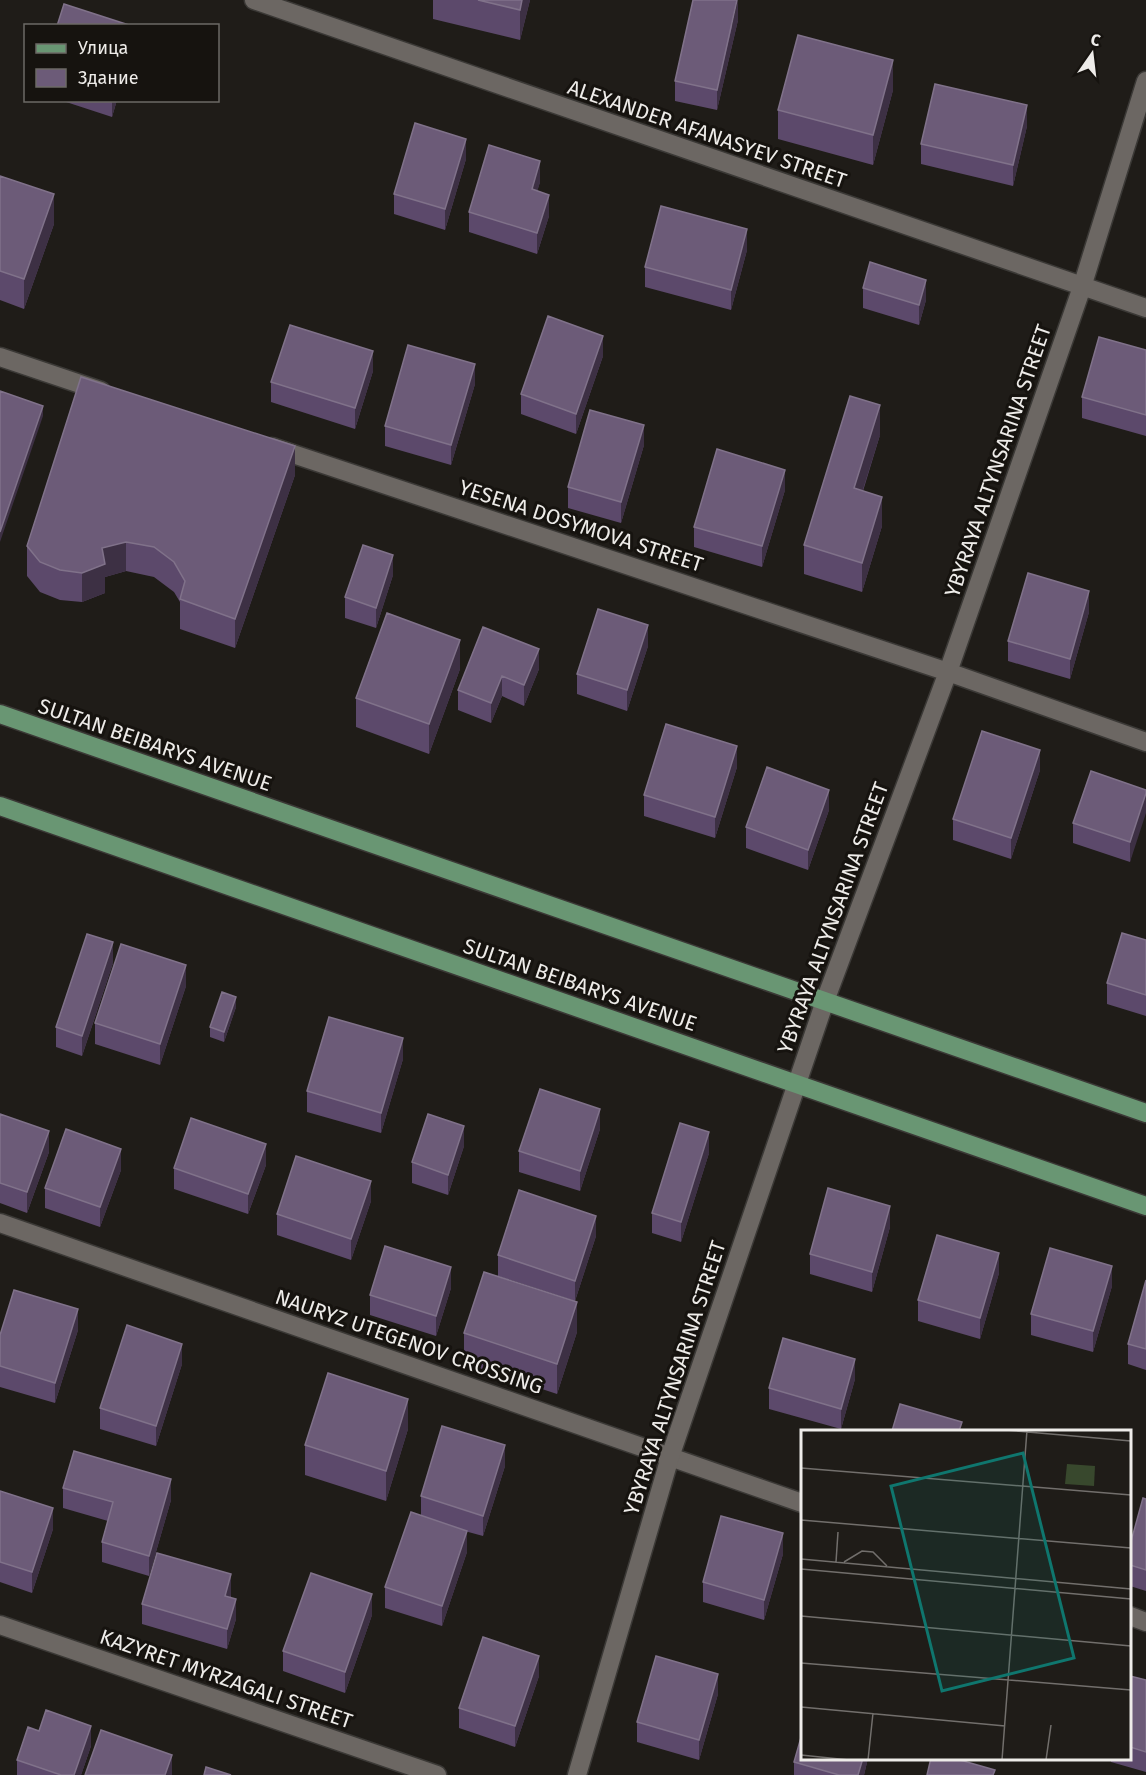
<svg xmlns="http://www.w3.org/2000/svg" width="1146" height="1775" font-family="'Fira Sans',sans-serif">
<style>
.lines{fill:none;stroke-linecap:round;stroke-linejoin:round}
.street-casing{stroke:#3b3936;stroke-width:21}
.secondary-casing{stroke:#3b3936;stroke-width:21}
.primary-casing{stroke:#3b3936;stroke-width:21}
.street{stroke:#6c6763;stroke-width:18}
.secondary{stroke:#6c6763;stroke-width:18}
.primary{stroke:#699673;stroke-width:18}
.wall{fill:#5c496b}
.shaded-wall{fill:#3d3044}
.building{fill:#6c5b78;stroke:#80728a;stroke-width:1.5}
.labels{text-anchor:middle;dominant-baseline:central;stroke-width:6;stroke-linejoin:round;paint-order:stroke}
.street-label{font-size:21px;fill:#eeece9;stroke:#16130f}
.inset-road{fill:none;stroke:#726f6c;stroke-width:1.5}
.view{fill:#0f766e;fill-opacity:0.15;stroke:#0f766e;stroke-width:3}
.inset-edge{fill:none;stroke:#eeece9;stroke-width:3}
</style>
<rect width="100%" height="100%" fill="#1f1c18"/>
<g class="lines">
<!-- street casing -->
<g class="street-casing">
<path id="street" d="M254 0 1146 308
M0 357 101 391
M272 447 948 672 1146 742
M825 1001 948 672 1082 287 1146 81
M0 1223 802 1503
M1130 1616 1146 1622
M0 1625 437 1775"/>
</g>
<!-- secondary casing -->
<g class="secondary-casing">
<path id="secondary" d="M577 1775 670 1457 825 1001"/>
</g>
<!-- primary casing -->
<g class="primary-casing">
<path id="primary" d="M0 714 1146 1113
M0 806 1146 1206"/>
</g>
<!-- street -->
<use href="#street" class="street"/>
<!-- secondary -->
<use href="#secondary" class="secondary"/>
<!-- primary -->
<use href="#primary" class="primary"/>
</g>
<!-- wall -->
<path class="wall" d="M433 0H530L520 40 433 19Z
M738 20 717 110 675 101V81Z
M893 90 873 165 778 139V110Z
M60 100H117L112 117Z
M1027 126 1013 186 921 164V144Z
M466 159 445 230 394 214V194Z
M0 176 54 224 24 309 0 300Z
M540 182 537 191 549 216 537 254 469 232V212Z
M747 250 731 310 645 287V267Z
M863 288 926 300 919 325 863 308Z
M1146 350V436L1082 418V397Z
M603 356 576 434 521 414V394Z
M373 371 355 429 271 402V382Z
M475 384 451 465 385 446V426Z
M880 435 863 491 882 526 862 592 804 574V545Z
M644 445 621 523 568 508V487Z
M295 475 235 648 180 629V602L174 592 154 577 126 571 105 577V593L82 602 60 600 40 592 27 576V546Z
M785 490 762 567 694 547V527Z
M393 575 376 628 345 618V597Z
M1089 612 1070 679 1008 661V641Z
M483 627 539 669 524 706 502 696 491 723 458 710V690Z
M648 646 627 711 577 694V674Z
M460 669 429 754 356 727V698Z
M737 767 715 838 644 816V795Z
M1040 770 1011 859 953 840V819Z
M1146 790 1130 862 1073 843V823Z
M829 810 808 870 746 848V827Z
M1146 940V1016L1107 1004V983Z
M113 963 82 1056 56 1047V1027Z
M186 986 160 1065 95 1044V1023Z
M236 1007 224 1042 210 1037V1027Z
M403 1059 381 1133 307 1112V1091Z
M0 1114 49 1152 27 1213 0 1203Z
M600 1129 580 1191 519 1172V1151Z
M464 1146 448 1195 412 1183V1162Z
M709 1153 681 1242 652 1233V1213Z
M266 1165 248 1214 174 1189V1168Z
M121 1170 100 1227 45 1208V1188Z
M371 1201 351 1260 277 1235V1214Z
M890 1227 872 1292 810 1274V1254Z
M596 1236 575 1301 498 1276V1255Z
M999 1273 980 1339 918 1321V1300Z
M1146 1280V1370L1128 1364V1344Z
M1112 1286 1093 1352 1031 1335V1314Z
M451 1288 436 1336 370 1315V1295Z
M78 1330 55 1403 0 1387V1335Z
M577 1332 557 1394 464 1363V1333Z
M182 1364 156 1446 100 1429V1408Z
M855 1379 841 1429 769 1409V1388Z
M408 1429 386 1501 305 1475V1445Z
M505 1466 483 1536 461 1530 467 1552 442 1626 385 1608V1587L421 1516V1496Z
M63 1488 171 1500 149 1576 102 1562V1542L108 1521 63 1508Z
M0 1491 53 1529 32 1593 0 1582Z
M1146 1499V1591L1130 1586V1545Z
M783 1554 764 1620 703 1602V1582Z
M231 1595V1598L236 1619 227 1649 142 1624V1604Z
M372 1615 345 1693 283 1671V1651Z
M539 1676 515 1747 459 1728V1708Z
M1130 1678 1146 1680V1772L1111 1762V1758H1130Z
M718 1694 699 1760 637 1742V1722Z
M39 1731 91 1746 81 1775H17V1760Z
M868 1758 864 1775H794V1762Z"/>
<!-- shaded-wall -->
<path class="shaded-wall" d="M522 0H530L520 40V10Z
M738 0V20L717 110V90Z
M893 60V90L873 165V135Z
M112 100H117L112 117Z
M1027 105V126L1013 186V165Z
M466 139V159L445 230V209Z
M540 161V182L532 210V189Z
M54 194V224L24 309V279Z
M549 195V216L537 254V233Z
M747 229V250L731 310V290Z
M926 280V300L919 325V305Z
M603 336V356L576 434V414Z
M373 351V371L355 429V408Z
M475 364V384L451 465V445Z
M880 405V435L854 518V488Z
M43 406V416L0 542V532Z
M644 425V445L621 523V502Z
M295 446V475L235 648V619Z
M785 470V490L762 567V546Z
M882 497V526L862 592V563Z
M126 542V571L105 577V593L82 602V573L102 548Z
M393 555V575L376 628V608Z
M1089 591V612L1070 679V659Z
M648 625V646L627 711V690Z
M460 640V669L429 754V724Z
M539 649V669L524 706V685Z
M502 676V696L491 723V703Z
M737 746V767L715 838V817Z
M1040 750V770L1011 859V838Z
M829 790V810L808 870V850Z
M1146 793V813L1130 862V842Z
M113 942V963L82 1056V1036Z
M186 965V986L160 1065V1044Z
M236 997V1007L224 1042V1032Z
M403 1038V1059L381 1133V1113Z
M600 1109V1129L580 1191V1171Z
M464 1126V1146L448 1195V1175Z
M49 1131V1152L27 1213V1192Z
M709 1132V1153L681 1242V1222Z
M266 1144V1165L248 1214V1194Z
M121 1149V1170L100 1227V1207Z
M371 1181V1201L351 1260V1239Z
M890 1206V1227L872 1292V1272Z
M596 1216V1236L575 1301V1281Z
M999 1253V1273L980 1339V1318Z
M1112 1266V1286L1093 1352V1331Z
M451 1267V1288L436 1336V1316Z
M577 1302V1332L557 1394V1364Z
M78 1309V1330L55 1403V1383Z
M182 1344V1364L156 1446V1426Z
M855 1359V1379L841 1429V1409Z
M408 1399V1429L386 1501V1471Z
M505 1445V1466L483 1536V1516Z
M171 1479V1500L149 1576V1556Z
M53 1508V1529L32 1593V1572Z
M467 1531V1552L442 1626V1606Z
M783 1533V1554L764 1620V1600Z
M231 1574V1595L225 1617V1596Z
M372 1594V1615L345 1693V1672Z
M236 1599V1619L227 1649V1629Z
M539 1656V1676L515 1747V1726Z
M718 1674V1694L699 1760V1740Z
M91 1726V1746L81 1775H74Z
M172 1755V1775H165Z
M863 1758H868L864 1775H858Z"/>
<!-- building -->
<path class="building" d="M478 0H522L520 10Z
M693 0H737L717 90 675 81Z
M64 4 132 26H57Z
M798 35 893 60 873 135 778 110Z
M935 84 1027 105 1013 165 921 144Z
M415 123 466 139 445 209 394 194Z
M489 145 540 161 532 189 549 195 537 233 469 212Z
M0 176 54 194 24 279 0 271Z
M661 206 747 229 731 290 645 267Z
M870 262 926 280 919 305 863 288Z
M548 316 603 336 576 414 521 394Z
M290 325 373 351 355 408 271 382Z
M1099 337 1146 350V415L1082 397Z
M408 345 475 364 451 445 385 426Z
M81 377 295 446 235 619 180 599 185 581 174 562 154 547 126 542 102 548 105 564 82 573 60 570 40 562 27 546Z
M0 391 43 406 0 532Z
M850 396 880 405 854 488 882 497 862 563 804 545Z
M590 410 644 425 621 502 568 487Z
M717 449 785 470 762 546 694 527Z
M363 545 393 555 376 608 345 597Z
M1028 573 1089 591 1070 659 1008 641Z
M598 609 648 625 627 690 577 674Z
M387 613 460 640 429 724 356 698Z
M483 627 539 649 524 685 502 676 491 703 458 690Z
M666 724 737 746 715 817 644 795Z
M982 731 1040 750 1011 838 953 819Z
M767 767 829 790 808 850 746 827Z
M1091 771 1146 790V793L1130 842 1073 823Z
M1122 933 1146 940V995L1107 983Z
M87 934 113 942 82 1036 56 1027Z
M121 944 186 965 160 1044 95 1023Z
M222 992 236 997 224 1032 210 1027Z
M329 1017 403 1038 381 1113 307 1091Z
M540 1089 600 1109 580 1171 519 1151Z
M0 1114 49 1131 27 1192 0 1183Z
M428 1114 464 1126 448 1175 412 1162Z
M191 1118 266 1144 248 1194 174 1168Z
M680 1123 709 1132 681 1222 652 1213Z
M66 1129 121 1149 100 1207 45 1188Z
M296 1156 371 1181 351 1239 277 1214Z
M828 1188 890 1206 872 1272 810 1254Z
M519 1190 596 1216 575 1281 498 1255Z
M937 1235 999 1253 980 1318 918 1300Z
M385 1246 451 1267 436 1316 370 1295Z
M1050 1248 1112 1266 1093 1331 1031 1314Z
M484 1272 577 1302 557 1364 464 1333Z
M1146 1280V1349L1128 1344Z
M14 1290 78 1309 55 1383 0 1366V1335Z
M127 1325 182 1344 156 1426 100 1408Z
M783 1338 855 1359 841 1409 769 1388Z
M328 1373 408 1399 386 1471 305 1445Z
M900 1404 962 1422 959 1431H892Z
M442 1426 505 1445 483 1516 421 1496Z
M74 1451 171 1479 149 1556 102 1542 113 1502 63 1488Z
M0 1491 53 1508 32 1572 0 1562Z
M1143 1498 1146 1499V1570L1130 1565V1545Z
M411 1512 467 1531 442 1606 385 1587Z
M721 1516 783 1533 764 1600 703 1582Z
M157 1553 231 1574 225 1596 236 1599 227 1629 142 1604Z
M311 1573 372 1594 345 1672 283 1651Z
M483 1637 539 1656 515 1726 459 1708Z
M656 1656 718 1674 699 1740 637 1722Z
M1130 1676 1146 1680V1752L1130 1747Z
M46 1710 91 1726 74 1775H61L17 1760 28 1727 39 1731Z
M101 1730 172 1755 165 1775H85Z
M802 1734V1758H863L858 1775H839L794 1762Z
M931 1758H953L995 1770 993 1775H927Z
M206 1767 231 1775H204Z"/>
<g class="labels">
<!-- street labels -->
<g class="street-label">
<text transform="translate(707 134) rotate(19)">ALEXANDER AFANASYEV STREET</text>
<text transform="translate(998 461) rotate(-71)">YBYRAYA ALTYNSARINA STREET</text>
<text transform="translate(581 526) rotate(18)">YESENA DOSYMOVA STREET</text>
<text transform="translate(155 745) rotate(19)">SULTAN BEIBARYS AVENUE</text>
<text transform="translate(833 918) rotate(-70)">YBYRAYA ALTYNSARINA STREET</text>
<text transform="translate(580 985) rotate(19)">SULTAN BEIBARYS AVENUE</text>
<text transform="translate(409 1342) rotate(19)">NAURYZ UTEGENOV CROSSING</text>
<text transform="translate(675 1378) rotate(-72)">YBYRAYA ALTYNSARINA STREET</text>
<text transform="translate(226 1679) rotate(19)">KAZYRET MYRZAGALI STREET</text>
</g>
</g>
<!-- overview -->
<g transform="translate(801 1430)">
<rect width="330" height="330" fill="#1f1c18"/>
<path d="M266 34 294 36 293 56 264 54Z" fill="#38482d"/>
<path class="inset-road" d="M205 0 330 11M0 38 330 65M0 90 330 118M0 129 330 159M35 132 37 102M43 132 61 121 72 122 86 136M0 139 330 169M0 186 330 216M0 233 330 260M0 277 204 296M0 325 48 330M67 330 72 283M201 330 226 0M245 330 250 295"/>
<path class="view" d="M222 23 273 228 141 261 90 56Z"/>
<rect width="330" height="330" class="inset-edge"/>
</g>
<!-- legend -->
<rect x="24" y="24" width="195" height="78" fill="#16130f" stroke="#6c6a66" stroke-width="1.5"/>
<rect x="36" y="44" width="30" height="9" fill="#699673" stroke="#6c6a66" stroke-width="1.5"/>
<text x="78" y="54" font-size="18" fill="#eeece9">Улица</text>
<rect x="36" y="69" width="30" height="18" fill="#6c5b78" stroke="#6c6a66" stroke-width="1.5"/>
<text x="78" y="84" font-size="18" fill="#eeece9">Здание</text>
<!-- north arrow -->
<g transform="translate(1092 54) rotate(14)" stroke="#16130f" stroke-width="4.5" paint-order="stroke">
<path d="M0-4.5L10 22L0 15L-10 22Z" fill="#eeece9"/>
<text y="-9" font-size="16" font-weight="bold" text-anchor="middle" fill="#eeece9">С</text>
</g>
</svg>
